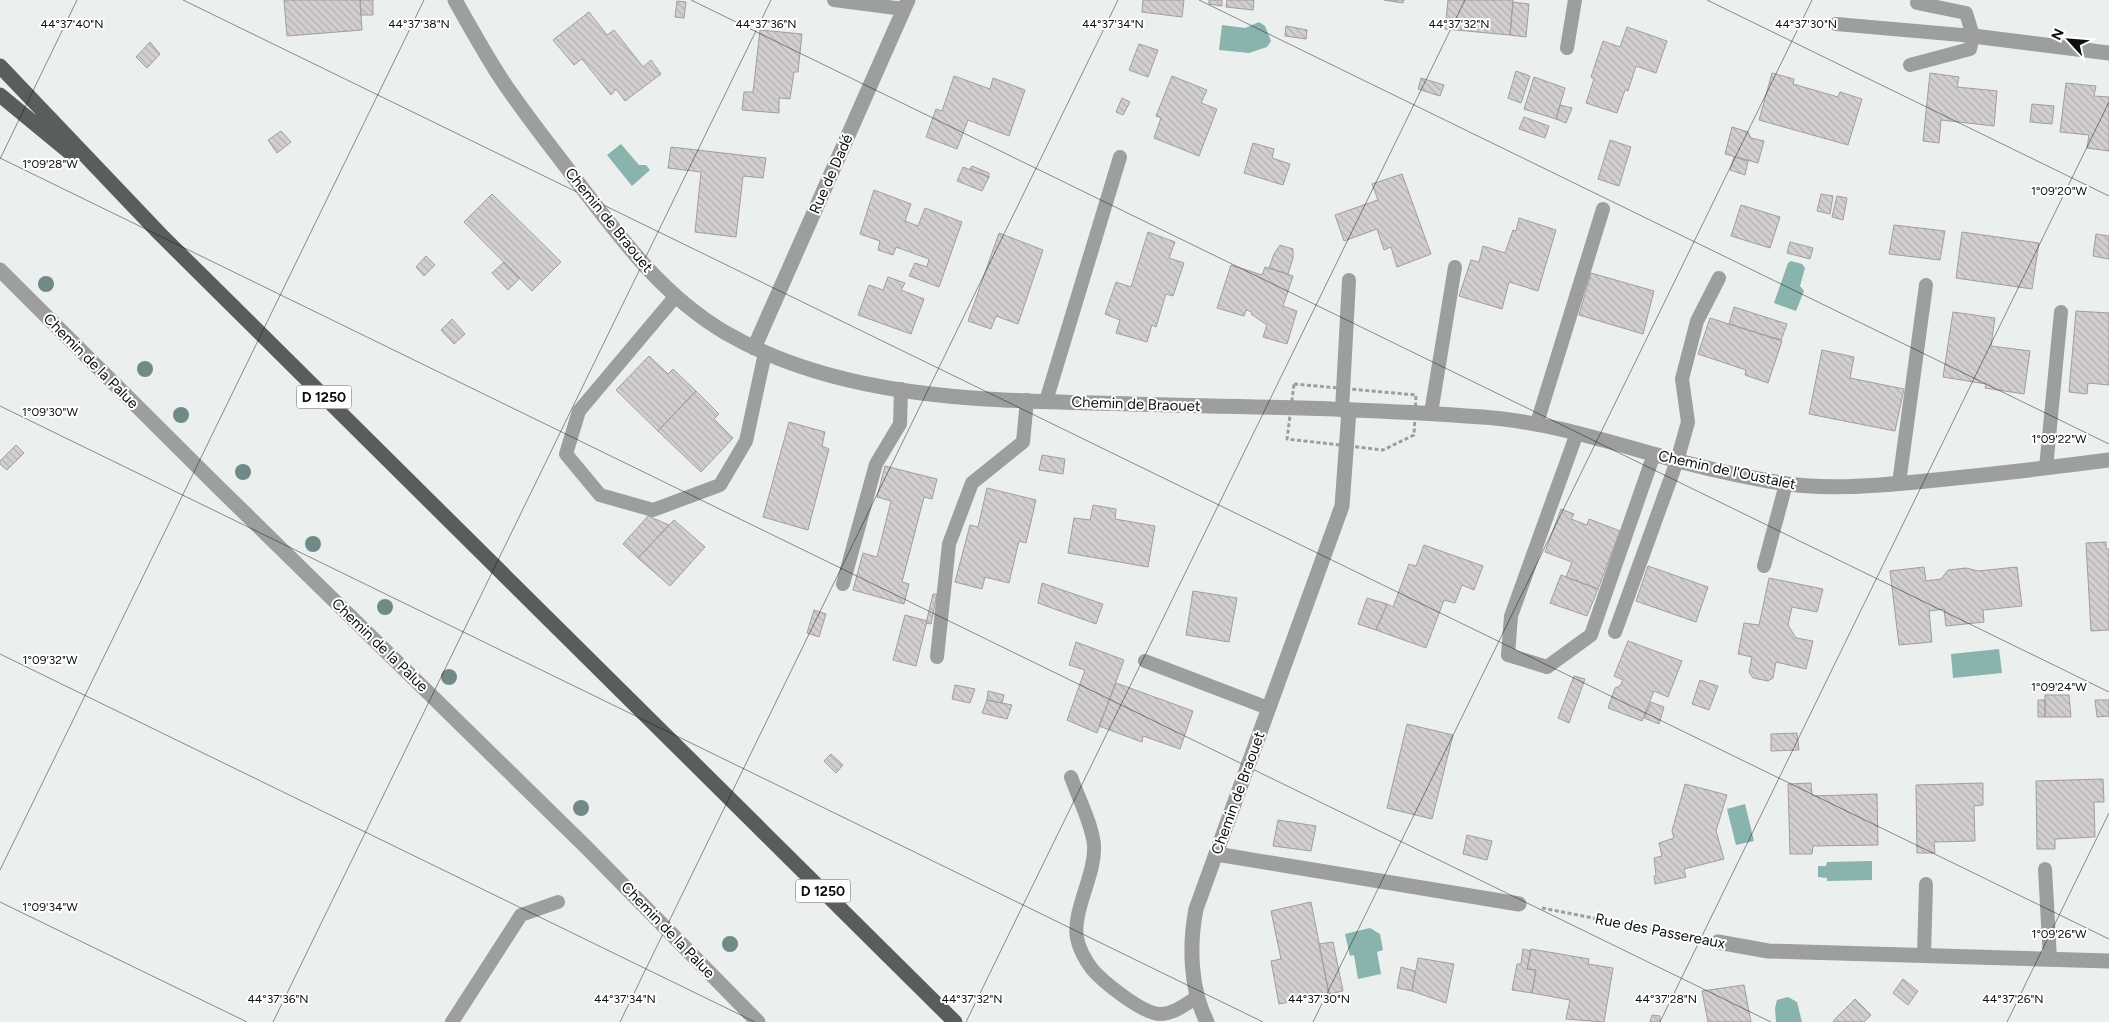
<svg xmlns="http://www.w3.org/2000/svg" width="2109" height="1022" font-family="Figtree,sans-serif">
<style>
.water{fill:#89b3ad}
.building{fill:url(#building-back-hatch);stroke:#a19e9d}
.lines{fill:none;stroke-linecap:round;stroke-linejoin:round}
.path{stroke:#9c9f9e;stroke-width:3;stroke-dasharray:4 2.5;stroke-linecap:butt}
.lane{stroke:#9d9e9e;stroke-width:14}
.street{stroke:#9d9e9e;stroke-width:15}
.primary{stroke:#5a5d5d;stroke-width:15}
.tree{fill:#718a87}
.ticks{fill:none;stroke:#0d0f0e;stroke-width:1;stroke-opacity:0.45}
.labels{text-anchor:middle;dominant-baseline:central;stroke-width:4;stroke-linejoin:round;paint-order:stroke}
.shield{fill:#fff;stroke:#565756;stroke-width:1}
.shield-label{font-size:14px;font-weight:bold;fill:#0d0f0e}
.street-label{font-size:15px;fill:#0d0f0e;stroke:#fff}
.ticks-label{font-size:12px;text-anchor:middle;fill:#0d0f0e;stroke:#fff;stroke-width:4;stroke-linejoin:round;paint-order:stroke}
</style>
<defs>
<pattern id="building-back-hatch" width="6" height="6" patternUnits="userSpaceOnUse" patternTransform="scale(1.25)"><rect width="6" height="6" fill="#d2cfce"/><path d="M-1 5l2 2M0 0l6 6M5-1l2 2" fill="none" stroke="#b3b1b0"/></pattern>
</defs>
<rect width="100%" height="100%" fill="#ebefee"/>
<!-- water -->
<path class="water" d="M1259 22 1265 26 1271 41 1267 47 1249 53 1219 50 1222 25 1245 28Z
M621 144 639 165H646L650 170 632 186 607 155Z
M1791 261 1802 264 1805 268 1800 286 1804 291 1796 311 1774 303 1788 263Z
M1999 649 2002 673 1953 678 1951 654Z
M1745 804 1754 841 1736 845 1727 809Z
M1872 861V880L1827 881V878L1818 877V866H1826L1827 862Z
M1370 928 1380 934 1383 950 1377 952 1381 974 1358 979 1354 955 1350 956 1345 934Z
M1788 997 1797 1002 1802 1022H1776L1775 1008 1777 1000Z"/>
<!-- building -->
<path class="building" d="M284 0H360L362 30 287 36Z
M360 0H373V15H361Z
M1143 0H1184L1182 17 1142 12Z
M1209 0H1222V6L1209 4Z
M1227 0H1254L1253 10 1226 7Z
M1384 0H1404L1403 3Z
M1448 0H1513L1510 35 1445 29Z
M677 1 686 2 684 18 675 17Z
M1513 2 1529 4 1526 37 1510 35Z
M589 12 607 35 614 30 643 67 651 60 661 74 625 101 616 89 611 95 582 59 574 65 553 40Z
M1286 26 1307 30 1306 39 1285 36Z
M1627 27 1667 41 1656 73 1636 66 1628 91 1625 90 1617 113 1586 103 1594 79 1591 77 1603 41 1620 47Z
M760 30 802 34 798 72H794L790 99 779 98V113L742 110 744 92H753Z
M150 42 160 54 147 68 136 57Z
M1139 44 1158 50 1148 77 1129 70Z
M1516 71 1530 76 1521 103 1508 98Z
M1772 73 1794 79 1793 84 1838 97 1840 92 1862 99 1848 145 1759 120Z
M1930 73 1959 77 1957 87 1997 91 1994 126 1941 120 1939 143 1923 141Z
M954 76 990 89 993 78 1025 90 1009 136 968 120 957 149 926 137 936 109 942 111Z
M1172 76 1207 90 1201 103 1217 109 1199 156 1154 138 1161 118 1156 116Z
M1534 77 1565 88 1556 119 1524 109Z
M1421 78 1444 85 1440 96 1418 89Z
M2066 83 2096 86 2094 96 2109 97V151L2087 148 2089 135 2060 132Z
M1122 98 1130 102 1123 115 1116 112Z
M2032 104 2054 106 2052 124 2030 122Z
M1560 105 1572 108 1566 123 1556 119Z
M1524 117 1549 126 1545 138 1519 129Z
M1732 127 1748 132 1751 138 1764 141 1758 163 1725 154Z
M281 131 291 142 277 153 268 140Z
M1610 140 1631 147 1619 186 1598 179Z
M1253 143 1274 149 1272 158 1290 164 1283 185 1244 173Z
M671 147 766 158 763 178 743 176 736 237 695 232 701 172 668 168Z
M1734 157 1748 161 1745 175 1730 170Z
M972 166 989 173V177L970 169Z
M963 167 989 177 982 191 957 181Z
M1402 174 1431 254 1397 267 1391 247 1384 250 1377 229 1344 241 1335 215 1378 200 1372 184Z
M874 190 911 204 905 221 918 226 925 208 962 222 939 287 909 276 915 263 927 267 929 259 896 247 893 255 878 250 880 241 860 234Z
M492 194 561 262 532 291 464 222Z
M1821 194 1833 196 1830 214 1817 211Z
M1837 196 1847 198 1843 220 1832 217Z
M1741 205 1780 217 1770 248 1731 236Z
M1519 218 1556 230 1538 291 1509 282 1502 309 1459 296 1471 260 1479 262 1483 246 1505 253 1513 230 1516 231Z
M1894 225 1945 231 1940 260 1889 254Z
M1148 232 1175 242 1169 258 1184 263 1173 296 1166 294 1156 327 1152 325 1147 342 1116 333 1120 320 1105 314 1116 282 1131 287Z
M1962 232 2039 243 2032 289 1956 278Z
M999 233 1043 250 1018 324 996 316 991 329 968 321Z
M2096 234 2109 236V259L2093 256Z
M1790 242 1813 248 1810 259 1787 253Z
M1280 245 1293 249V258L1288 274 1269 268 1274 254Z
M426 256 435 265 424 276 416 267Z
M504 262 520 278 508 290 492 273Z
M1231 265 1262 275 1265 267 1293 276 1283 306 1297 311 1287 344 1263 337 1267 325 1251 314 1252 312 1246 310 1244 316 1217 308Z
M1591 273 1654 291 1643 334 1579 315Z
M888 277 905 283 901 290 924 299 911 334 858 315 869 285 883 290Z
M1734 307 1787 324 1781 340 1729 324Z
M2076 311 2109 313V385L2088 383 2087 394 2069 392Z
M1953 312 1995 318 1991 346 2030 351 2024 394 1985 388 1986 384 1943 377Z
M1710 318 1782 341 1768 383 1745 375 1746 370 1698 354Z
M452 319 465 334 454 344 441 330Z
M1822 350 1854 357 1850 378 1904 389 1895 431 1809 414Z
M649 356 668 374 673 369 696 391 658 431 616 390Z
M696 391 719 414 714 419 733 438 701 472 658 431Z
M789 422 825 432 822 446 829 449 808 530 763 517Z
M16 445 24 453 7 470 0 464V461Z
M1042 455 1065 459 1063 474 1039 470Z
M885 466 937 479 932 499 924 497 902 582 909 584 904 604 853 590 863 553 877 557 891 501 877 497Z
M987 488 1036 500 1026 543 1019 541 1009 583 985 577 982 589 955 582 970 525 978 527Z
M1093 505 1116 509 1115 519 1155 526 1148 567 1068 553 1074 518 1090 520Z
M1561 509 1574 514 1571 519 1587 525 1589 519 1620 531 1598 589 1566 577 1572 562 1545 552Z
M648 516 669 525 638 558 623 544Z
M674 520 705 547 670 586 638 558Z
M2106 542V549H2109V630L2091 631 2086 543Z
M1424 545 1483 566 1474 590 1462 585 1455 603 1444 600 1426 648 1376 630 1387 604 1393 607 1409 564 1416 566Z
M1648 566 1708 587 1696 622 1636 601Z
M1924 567 1926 581 1941 579 1948 570 1966 568 1978 571 2017 567 2022 606 1983 610 1984 622 1946 626 1944 609 1929 611 1932 642 1899 645 1890 571Z
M1561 575 1598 589 1587 616 1550 603Z
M1769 578 1823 589 1817 612 1792 607 1788 625 1796 638 1813 641 1806 669 1776 662 1773 678 1768 681 1753 678 1749 672 1752 657 1738 654 1744 623 1759 625Z
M1042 583 1103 604 1096 624 1038 603Z
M1193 591 1237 598 1229 642 1186 635Z
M933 594H937L931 624 926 623Z
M1367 598 1387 604 1376 630 1358 624Z
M814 610 826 614 819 637 807 633Z
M905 615 927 621 916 666 893 660Z
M1628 641 1682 661 1668 697 1654 691 1642 721 1608 708 1615 688 1620 686 1623 680 1614 676Z
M1076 642 1124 660 1097 733 1067 720 1085 670 1069 665Z
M1574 676 1585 679 1569 723 1558 718Z
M1700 680 1718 686 1709 710 1692 704Z
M1116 683 1193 711 1180 749 1143 736 1142 742 1099 726Z
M955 685 975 689 970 703 952 699Z
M988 691 1004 695 1002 703 987 700Z
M2045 695H2069L2071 717H2045Z
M987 700 1012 705 1007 719 982 713Z
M2038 700H2045V717H2038Z
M2095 700H2109V716L2097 717Z
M1651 702 1664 707 1659 724 1644 718Z
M1407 724 1453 735 1432 819 1387 808Z
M1797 733 1799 750 1771 751V734Z
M831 754 843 765 836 773 824 761Z
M2103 779 2104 802H2094L2095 837 2055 839V849H2037L2036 781Z
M1811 783 1812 796 1877 794 1878 845 1813 846 1812 854H1790L1788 784Z
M1983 783V805L1974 806 1975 841 1934 842 1935 853H1917L1916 785Z
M1685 784 1727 795 1716 831 1724 859 1684 869 1686 877 1655 884 1654 876 1656 875 1654 858 1662 856 1659 843 1674 838 1672 831Z
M1278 820 1316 826 1311 851 1273 846Z
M1467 835 1492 841 1487 860 1463 854Z
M1311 902 1329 994 1279 1004 1271 961 1281 959 1271 911Z
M1333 942 1343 991 1329 994 1319 944Z
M1523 949 1531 951 1527 969 1536 970 1532 993 1512 990 1517 964H1521Z
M1531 949 1589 959 1588 964 1613 968 1604 1022 1566 1019 1570 1000 1532 993 1536 970 1527 969Z
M1418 958 1454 964 1446 1003 1412 991Z
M1401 967 1415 971 1412 991 1397 988Z
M1903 979 1918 991 1908 1005 1893 993Z
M1744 985 1751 1022H1708L1702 991Z
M1855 999 1871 1015 1864 1022H1835L1833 1021Z
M1652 1015 1660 1016V1022H1650Z"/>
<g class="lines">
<!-- path -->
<path class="path" d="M1294 384 1416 395 1414 435 1383 450 1287 439Z
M1542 908 1695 938"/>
<!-- lane -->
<path class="lane" d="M834 0 904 9
M1836 24 1973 36
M1567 48 1575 0
M1910 65 1970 49 1973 36 1966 13 1917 3
M675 297 579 411 566 454 600 495 653 510 720 485 746 441 765 353
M1046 401 1120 157
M1342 410 1349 280
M1431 413 1455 267
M1537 423 1603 209
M1577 433 1511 616 1508 655 1547 667 1591 635 1654 454
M2046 468 2061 312
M1899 483 1926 285
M1764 566 1786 484
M843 584 876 464 900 424 901 389
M1615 632 1677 461 1688 422 1682 379 1697 321 1719 278
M937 657 949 544 972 483 1023 442 1027 400
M1145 661 1268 708
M1071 777C1078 797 1092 824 1094 845 1096 874 1072 911 1077 938 1079 948 1086 961 1092 969 1103 982 1143 1014 1160 1014 1174 1014 1186 1004 1197 997
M2045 869 2050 959
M1924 955 1926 884
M452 1022 521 915 558 902"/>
<!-- street -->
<path class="street" d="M455 0C470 27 485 54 502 80 524 113 549 144 573 176 618 235 661 295 726 333 847 403 997 400 1131 404 1248 407 1365 408 1482 417 1541 421 1596 438 1653 454 1691 465 1730 474 1769 481 1821 491 1874 486 1926 481 1987 475 2048 468 2109 460
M1973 36 2109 53
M0 270 213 482 586 847 758 1022
M754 348 908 0
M1216 854 1519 904
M1718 942 1768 951 2109 961
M1207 1022C1190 989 1189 945 1196 909L1342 506 1349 410"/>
<!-- primary -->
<path class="primary" d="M0 66 160 234 955 1022
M0 95 74 156"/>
</g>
<!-- trees -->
<g class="tree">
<circle cx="46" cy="284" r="8"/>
<circle cx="145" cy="369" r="8"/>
<circle cx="181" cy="415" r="8"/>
<circle cx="243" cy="472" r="8"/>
<circle cx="313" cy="544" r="8"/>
<circle cx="385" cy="607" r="8"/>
<circle cx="449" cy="677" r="8"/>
<circle cx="581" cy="808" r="8"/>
<circle cx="730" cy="944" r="8"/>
</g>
<!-- ticks -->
<path class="ticks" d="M183 0 2109 939M691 0 2109 692M1199 0 2109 444M1707 0 2109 196M0 158 1771 1022M0 159 77 0M0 406 1263 1022M0 654 755 1022M0 870 424 0M0 902 247 1022M273 1022 771 0M620 1022 1118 0M966 1022 1465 0M1313 1022 1812 0M1660 1022 2109 102M2007 1022 2109 813"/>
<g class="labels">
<!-- shield labels -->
<g class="shield">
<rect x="296.5" y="385.5" width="55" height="23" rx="4"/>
<rect x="795.5" y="879.5" width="55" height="23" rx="4"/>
</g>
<g class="shield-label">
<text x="324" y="397">D 1250</text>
<text x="823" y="891">D 1250</text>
</g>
<!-- street labels -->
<g class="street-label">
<text transform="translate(831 174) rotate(-66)">Rue de Dadé</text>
<text transform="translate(609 220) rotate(51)">Chemin de Braouet</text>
<text transform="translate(91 361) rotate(45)">Chemin de la Palue</text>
<text transform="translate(1136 404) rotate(2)">Chemin de Braouet</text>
<text transform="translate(1727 470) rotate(12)">Chemin de l'Oustalet</text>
<text transform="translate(380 645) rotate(44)">Chemin de la Palue</text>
<text transform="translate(1238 793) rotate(-70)">Chemin de Braouet</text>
<text transform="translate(668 930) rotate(46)">Chemin de la Palue</text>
<text transform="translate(1660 931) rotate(11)">Rue des Passereaux</text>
</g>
</g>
<g class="ticks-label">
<text x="72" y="28">44°37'40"N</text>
<text x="419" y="28">44°37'38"N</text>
<text x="766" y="28">44°37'36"N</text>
<text x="1113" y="28">44°37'34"N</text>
<text x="1459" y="28">44°37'32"N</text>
<text x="1806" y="28">44°37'30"N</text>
<text x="50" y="168">1°09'28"W</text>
<text x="2059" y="195">1°09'20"W</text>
<text x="50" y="416">1°09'30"W</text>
<text x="2059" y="443">1°09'22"W</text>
<text x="50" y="664">1°09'32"W</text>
<text x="2059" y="691">1°09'24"W</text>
<text x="50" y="911">1°09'34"W</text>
<text x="2059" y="938">1°09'26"W</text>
<text x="278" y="1003">44°37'36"N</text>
<text x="625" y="1003">44°37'34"N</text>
<text x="972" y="1003">44°37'32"N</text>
<text x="1319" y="1003">44°37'30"N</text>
<text x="1666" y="1003">44°37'28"N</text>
<text x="2013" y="1003">44°37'26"N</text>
</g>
<!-- north arrow -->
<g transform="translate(2069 40) rotate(296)" stroke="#ffffff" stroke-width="4" paint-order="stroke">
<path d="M0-4L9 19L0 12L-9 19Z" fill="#0d0f0e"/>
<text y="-8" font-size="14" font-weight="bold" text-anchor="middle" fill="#0d0f0e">N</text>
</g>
</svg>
